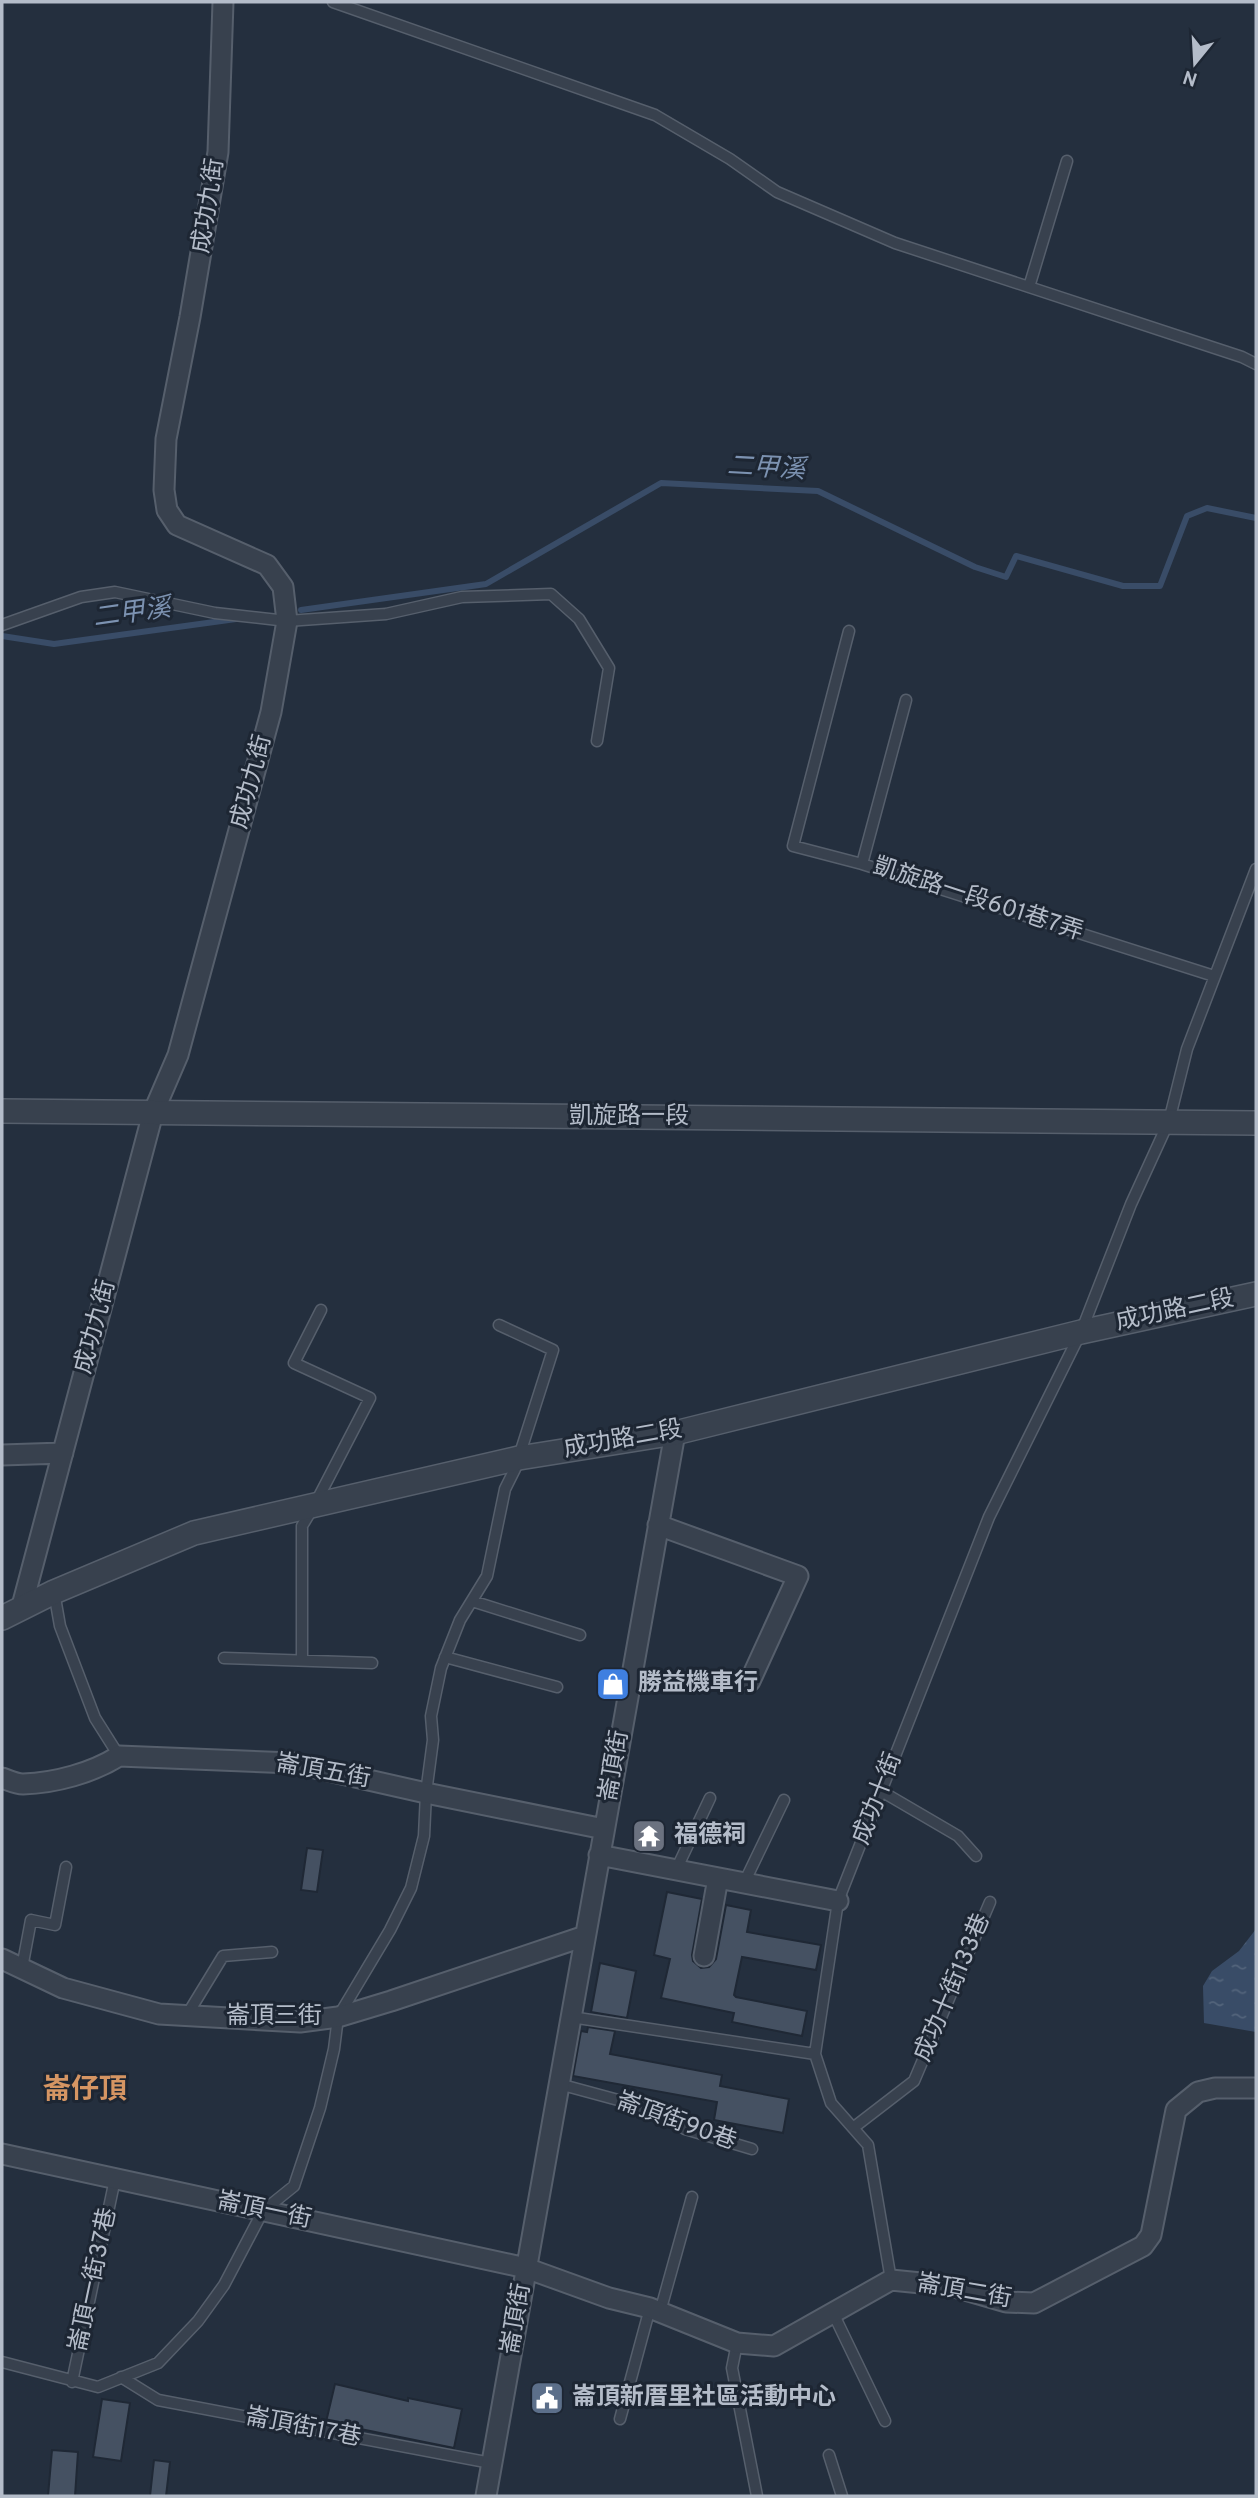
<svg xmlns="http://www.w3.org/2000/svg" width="1258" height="2498" font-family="Overpass,'Noto Sans TC',sans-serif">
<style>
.water{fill:url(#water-ripples)}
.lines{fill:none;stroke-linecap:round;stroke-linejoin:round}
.stream{stroke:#394c67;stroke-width:6}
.building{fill:#455162;stroke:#1f2835;stroke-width:2}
.service-casing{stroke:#565f6c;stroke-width:13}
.minor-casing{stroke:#565f6c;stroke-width:23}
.tertiary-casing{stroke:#565f6c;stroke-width:26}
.service{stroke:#38414e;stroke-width:10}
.minor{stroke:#38414e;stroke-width:19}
.tertiary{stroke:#38414e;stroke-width:23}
.labels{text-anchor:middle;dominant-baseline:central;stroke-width:6;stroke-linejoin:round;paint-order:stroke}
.street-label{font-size:24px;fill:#b4bcc9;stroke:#1d2633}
.poi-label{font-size:24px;font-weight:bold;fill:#b4bcc9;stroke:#1d2633;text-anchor:start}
.water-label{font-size:26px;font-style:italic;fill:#7c92b1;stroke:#1d2633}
.quarter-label{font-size:28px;font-weight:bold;fill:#d59563;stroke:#1d2633}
</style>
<defs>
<pattern id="water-ripples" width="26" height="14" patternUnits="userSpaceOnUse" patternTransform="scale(1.75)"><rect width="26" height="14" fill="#394c67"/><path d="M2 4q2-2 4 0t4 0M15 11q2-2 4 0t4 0" fill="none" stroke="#53647b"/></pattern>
</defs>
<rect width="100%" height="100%" fill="#242f3e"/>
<!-- water -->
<path class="water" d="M1256 1929V2032L1204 2023 1203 1986 1212 1971 1239 1951Z"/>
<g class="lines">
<!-- stream -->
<path class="stream" d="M301 610 486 584 661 483 818 491 975 567 1006 577 1016 556 1123 586H1160L1187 516 1207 508 1256 518
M2 636 54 644 236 619"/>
</g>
<!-- building -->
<path class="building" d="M307 1848 323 1850 317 1892 301 1890Z
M667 1892 702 1899 692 1955 693 1961 701 1968 709 1967 716 1959 726 1905 751 1910 747 1932 821 1945 816 1970 742 1957 734 1995 736 1997 807 2011 802 2036 732 2022 734 2013 661 1998 670 1959 654 1955Z
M600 1963 636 1971 627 2018 591 2012Z
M588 2027 615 2031 610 2054 722 2075 720 2086 789 2099 783 2133 714 2120 717 2102 573 2076 581 2031 587 2032Z
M335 2384 408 2401V2398L462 2409 454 2448 326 2422Z
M102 2399 130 2403 121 2461 93 2457Z
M52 2450 78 2452 75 2496H48Z
M154 2460 170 2462 166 2496H150Z"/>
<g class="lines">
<!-- service casing -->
<g class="service-casing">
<path id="service" d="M333 2 655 115 730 159 777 192 895 243 1242 357 1256 364
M1029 287 1067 161
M2 625 81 597 115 592 215 613 287 621 386 614 462 597 551 594 579 619 609 668 597 741
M849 631 793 846 862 864 1214 976
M862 864 906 700
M54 1592 60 1626 95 1718 119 1756
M472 1601 580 1635
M445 1657 557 1687
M224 1658 372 1663
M302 1661V1526L314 1506 370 1398 294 1363 321 1310
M881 1791 958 1836 976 1856
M676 1870 710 1798
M744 1883 784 1800
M22 1968 31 1920 55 1925 66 1867
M187 2015 223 1956 272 1952
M571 2017 815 2054
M559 2084 655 2110 685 2129 752 2149
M853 2128 914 2081 990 1902
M891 2280 868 2145 831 2103 815 2054 838 1901 989 1517 1081 1332 1131 1204 1169 1121 1187 1049 1256 869
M660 2312 692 2197
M833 2313 885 2421
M737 2343 732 2368 757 2496
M2 2362 98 2387 158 2363 198 2321 224 2285 263 2211 294 2186 320 2108 334 2049 338 2017 390 1930 411 1888 424 1836 426 1793 433 1740 431 1716 441 1668 460 1620 487 1576 505 1489 515 1469 553 1350 499 1325
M121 2377 158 2400 491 2463
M72 2382 115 2179
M620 2419 650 2308
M829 2455 842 2496"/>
</g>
<!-- minor casing -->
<g class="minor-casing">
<path id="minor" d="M2 1455 63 1453
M658 1525 798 1576 750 1681
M22 1606 153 1113 178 1055 271 712 287 621 283 587 267 565 177 525 167 510 164 490 166 439 190 317 218 152 223 2
M2 1778C8 1780 16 1784 23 1784 55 1783 92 1773 119 1756L293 1763 426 1793 604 1829
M599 1855 838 1901
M704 1956 718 1878
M2 1959 63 1988 159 2014 300 2022 338 2017 391 2001 585 1936
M2 2154 526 2268 609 2298 650 2308 737 2343 774 2346 891 2280 951 2286 1006 2302 1034 2303 1143 2246 1151 2235 1176 2110 1198 2092 1215 2088H1256
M486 2496 675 1433"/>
</g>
<!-- tertiary casing -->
<g class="tertiary-casing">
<path id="tertiary" d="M2 1111 1256 1123
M2 1618 54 1592 194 1533 519 1458 675 1433 1081 1332 1256 1294"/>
</g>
<!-- service -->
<use href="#service" class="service"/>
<!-- minor -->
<use href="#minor" class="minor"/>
<!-- tertiary -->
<use href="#tertiary" class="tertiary"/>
</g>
<!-- icons -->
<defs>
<g id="shop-square" transform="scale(1.75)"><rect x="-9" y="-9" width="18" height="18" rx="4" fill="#3f7fe0" stroke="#1d2633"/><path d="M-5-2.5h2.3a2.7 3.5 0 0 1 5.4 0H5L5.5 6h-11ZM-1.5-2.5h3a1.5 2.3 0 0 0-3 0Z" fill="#fff"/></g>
<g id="temple-square" transform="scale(1.75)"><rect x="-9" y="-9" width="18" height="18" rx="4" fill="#6b7280" stroke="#1d2633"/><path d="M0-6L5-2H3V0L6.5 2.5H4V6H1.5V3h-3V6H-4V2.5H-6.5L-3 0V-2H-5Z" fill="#fff"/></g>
<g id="civic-square" transform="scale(1.75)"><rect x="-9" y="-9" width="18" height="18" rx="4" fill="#5c6f8a" stroke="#1d2633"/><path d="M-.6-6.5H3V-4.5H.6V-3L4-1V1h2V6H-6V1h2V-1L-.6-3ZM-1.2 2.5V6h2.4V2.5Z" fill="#fff"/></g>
</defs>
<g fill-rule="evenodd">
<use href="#shop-square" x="613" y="1684"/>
<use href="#temple-square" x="649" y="1836"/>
<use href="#civic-square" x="547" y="2398"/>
</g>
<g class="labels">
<!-- street labels -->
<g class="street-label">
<text transform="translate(209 206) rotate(-81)">成功九街</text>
<text transform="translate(252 782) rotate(-75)">成功九街</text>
<text transform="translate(978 900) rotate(18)">凱旋路一段601巷7弄</text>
<text x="629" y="1117">凱旋路一段</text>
<text transform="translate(1175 1311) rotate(-12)">成功路二段</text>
<text transform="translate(96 1327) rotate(-75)">成功九街</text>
<text transform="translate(623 1440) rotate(-10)">成功路二段</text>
<text transform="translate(615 1766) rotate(-80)">崙頂街</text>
<text transform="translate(323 1772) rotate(10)">崙頂五街</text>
<text transform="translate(878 1799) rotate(-69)">成功十街</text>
<text transform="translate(953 1988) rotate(-67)">成功十街133巷</text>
<text x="274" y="2017">崙頂三街</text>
<text transform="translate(676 2122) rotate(20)">崙頂街90巷</text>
<text transform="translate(264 2211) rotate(12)">崙頂一街</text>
<text transform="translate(94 2280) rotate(-78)">崙頂一街37巷</text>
<text transform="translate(964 2292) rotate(10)">崙頂二街</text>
<text transform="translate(517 2319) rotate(-80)">崙頂街</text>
<text transform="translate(303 2428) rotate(11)">崙頂街17巷</text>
</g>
<!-- poi labels -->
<g class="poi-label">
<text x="638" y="1684">勝益機車行</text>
<text x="674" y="1836">福德祠</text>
<text x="572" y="2398">崙頂新厝里社區活動中心</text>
</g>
<!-- water labels -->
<g class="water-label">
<text transform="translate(766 469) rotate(3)">二甲溪</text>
<text transform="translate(132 614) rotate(-8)">二甲溪</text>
</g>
<!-- quarter labels -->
<g class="quarter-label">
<text x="85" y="2091">崙仔頂</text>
</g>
</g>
<!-- border -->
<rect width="1258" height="2498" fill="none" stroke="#b4bcc9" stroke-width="7"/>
<!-- north arrow -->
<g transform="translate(1195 63) rotate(198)" stroke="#1d2633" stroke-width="5" paint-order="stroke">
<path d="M0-5L12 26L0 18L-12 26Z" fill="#b4bcc9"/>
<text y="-10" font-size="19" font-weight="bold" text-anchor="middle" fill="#b4bcc9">N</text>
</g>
</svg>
